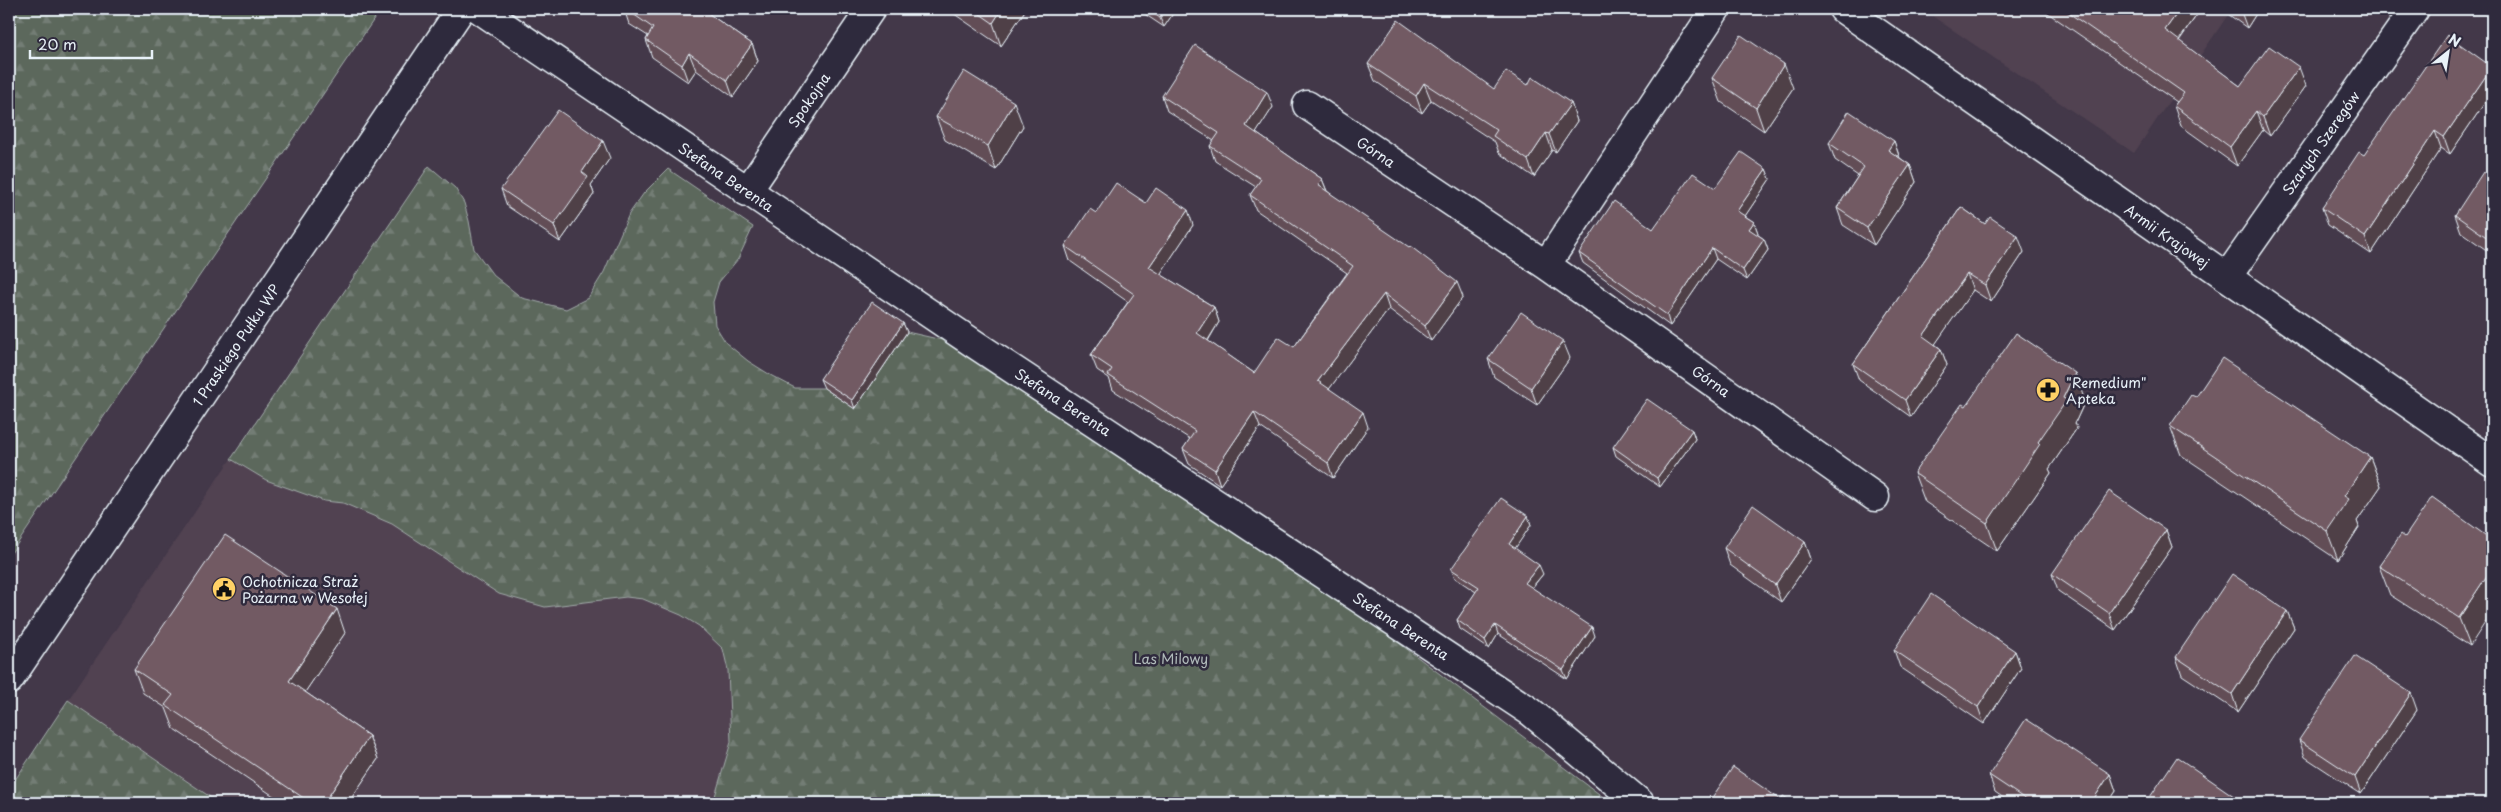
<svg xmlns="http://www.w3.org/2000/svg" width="2501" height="812" font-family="'Playpen Sans',sans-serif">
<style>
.built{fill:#514251}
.forest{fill:url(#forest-firs);stroke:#a2acaa}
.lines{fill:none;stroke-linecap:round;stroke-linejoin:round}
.minor-casing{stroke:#e8f1f8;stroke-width:31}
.tertiary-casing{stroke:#e8f1f8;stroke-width:31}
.minor{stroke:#2f2a3d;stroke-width:28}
.tertiary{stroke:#2f2a3d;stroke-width:28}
.wall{fill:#624d56;stroke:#e8f1f8}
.shaded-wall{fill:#503f46;stroke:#e8f1f8}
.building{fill:#725a64;stroke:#e8f1f8}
.labels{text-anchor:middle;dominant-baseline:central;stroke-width:5;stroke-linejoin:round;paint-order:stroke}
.street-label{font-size:14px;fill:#e8f1f8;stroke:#2f2a3d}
.poi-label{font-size:14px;fill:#e8f1f8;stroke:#2f2a3d;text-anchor:start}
.park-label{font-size:14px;fill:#b0baba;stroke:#2f2a3d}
</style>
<defs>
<pattern id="forest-firs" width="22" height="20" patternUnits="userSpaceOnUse" patternTransform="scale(1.25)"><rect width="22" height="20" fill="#5c675c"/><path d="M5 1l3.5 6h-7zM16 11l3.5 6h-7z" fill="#737d74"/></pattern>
</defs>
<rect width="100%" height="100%" fill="#433849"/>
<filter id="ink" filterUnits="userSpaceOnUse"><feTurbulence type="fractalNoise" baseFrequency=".02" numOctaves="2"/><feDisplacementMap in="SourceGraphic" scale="10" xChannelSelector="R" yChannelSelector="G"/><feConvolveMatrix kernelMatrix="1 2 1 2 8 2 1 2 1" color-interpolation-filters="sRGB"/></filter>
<g filter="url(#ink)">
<!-- built -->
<path class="built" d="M1922 9H2232L2134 153Z
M359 269 1011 803H219L68 700Z"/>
<!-- forest -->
<path class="forest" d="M9 9H381L9 556Z
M429 166 455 188 464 203 469 221 474 249 493 275 522 298 566 309 588 298 604 272 629 214 644 193 668 169 753 227 738 259 719 282 713 302 715 325 726 343 748 361 772 376 795 388H824L855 409 907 332 951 342 1318 582 1611 803H713L731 742 728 670 723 649 699 626 681 615 643 599 626 597 545 607 499 594 392 524 343 503 324 501 266 480 231 459Z
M68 700 219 803H9V789Z"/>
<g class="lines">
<!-- minor casing -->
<g class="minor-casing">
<path id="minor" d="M479 9 976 345 1531 712 1640 803
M1307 105 1546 265 1875 497
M747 192 871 9
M1546 265 1716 9
M2227 277 2415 9"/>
</g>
<!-- tertiary casing -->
<g class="tertiary-casing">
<path id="tertiary" d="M1843 9 2492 462
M9 680 461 9"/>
</g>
<!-- minor -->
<use href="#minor" class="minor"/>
<!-- tertiary -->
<use href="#tertiary" class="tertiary"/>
</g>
<!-- wall -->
<path class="wall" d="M624 9H702L752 44 758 61 733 97 696 70 688 82 652 57 646 40 648 36 629 24Z
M947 9H1026L1001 46Z
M1137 9H1176L1164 27Z
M2042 9H2201L2179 41 2240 86H2306L2270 136 2263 130 2237 166 2181 126 2174 106 2177 102Z
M2221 9H2259L2247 28Z
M1368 64 1494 89 1528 85 1571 103 1577 121 1556 152 1552 150 1534 177 1499 153 1495 142 1431 100 1422 113 1375 81Z
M2492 67V92L2450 154 2441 148 2371 254 2328 225 2322 208 2364 155Z
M1712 78 1793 88 1764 131 1721 102Z
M1162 96 1273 107 1256 133 1322 179 1327 191 1463 297 1431 341 1389 309 1329 389 1368 427 1333 478 1260 427 1220 485 1189 464 1183 449 1190 439 1113 390 1109 378 1097 370 1091 355 1128 302 1070 261 1065 246 1096 213 1146 203 1193 225 1160 274 1214 307 1219 322 1208 341 1254 373 1294 347 1347 273 1256 210 1250 195 1256 187 1215 161 1210 146 1214 141 1167 111Z
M936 117 1023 126 996 170 945 140Z
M1894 141 1900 158 1910 165 1916 182 1874 245 1843 225 1837 208 1858 176 1835 160 1829 143Z
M610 158 591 185 594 194 560 242 507 206 501 189Z
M1766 169 1770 179 1745 216 1754 222 1758 233 1757 234 1764 239 1768 250 1747 280 1716 259 1670 326 1583 263 1579 253 1653 229 1715 188Z
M2492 174V254L2461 232 2455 215Z
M1961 207 2024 252 1991 302 1973 290 1935 344 1941 349 1947 365 1911 417 1859 380 1853 364Z
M903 323 907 332 855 409 824 388 820 379Z
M1570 358 1537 405 1494 377 1488 359Z
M2196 397 2370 457 2381 486 2357 521 2359 527 2338 560 2181 455 2170 426Z
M2085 401 2075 423 2077 428 2049 469 2051 473 1997 551 1925 502 1914 473 1966 406Z
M1692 430 1695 439 1660 487 1616 456 1613 447Z
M1528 516 1531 525 1515 548 1543 574 1532 588 1595 636 1567 679 1498 634 1489 649 1460 629 1457 620 1476 592 1455 578 1451 569Z
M2166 530 2172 547 2115 630 2058 591 2052 574Z
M2405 537 2492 540 2470 646 2390 595 2379 566Z
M1805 542 1811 559 1781 602 1730 565 1724 548Z
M2287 611 2294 628 2238 712 2182 675 2176 657Z
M345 633 305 692 369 736 378 759 348 803H284L174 729 166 708 143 693 134 669Z
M1894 650 2015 651 2021 668 1984 724 1900 667Z
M2417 710 2361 794 2305 757 2299 740Z
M2110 774 2116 791 2108 803H2011L1995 792 1989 775Z"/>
<!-- shaded-wall -->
<path class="shaded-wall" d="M1002 9H1026L1001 46 993 23Z
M1166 9H1176L1164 27 1160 18Z
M2180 9H2201L2172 50 2165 30Z
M2240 9H2259L2247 28Z
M752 44 758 61 733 97 727 80Z
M689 53 696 70 688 82 682 65Z
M1784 64 1793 88 1764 131 1756 108Z
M2299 67 2306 86 2270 136 2263 117Z
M2492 67V92L2450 154 2444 137Z
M1424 83 1431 100 1422 113 1416 96Z
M1267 92 1273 107 1251 141 1246 126Z
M1014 102 1023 126 996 170 988 146Z
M1571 103 1577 121 1556 152 1549 134Z
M2256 111 2263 130 2237 166 2230 147Z
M2435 131 2441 148 2371 254 2365 237Z
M1546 133 1552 150 1534 177 1528 160Z
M603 141 610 158 591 185 594 194 560 242 554 225 582 172Z
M1894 141 1900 159 1888 150Z
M1910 165 1916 182 1874 245 1867 228Z
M1766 169 1770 179 1741 222 1737 211Z
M1322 179 1328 194 1318 185Z
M1188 210 1193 225 1155 282 1149 267Z
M1754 222 1758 233 1753 240 1749 229Z
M2018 236 2024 252 1991 302 1985 285Z
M1764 239 1768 250 1747 280 1743 270Z
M1712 248 1716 259 1670 326 1667 315Z
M1967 274 1973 290 1929 353 1923 336Z
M1457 282 1463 297 1431 341 1425 326Z
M1384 294 1389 309 1324 396 1318 381Z
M1214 307 1219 322 1203 348 1197 333Z
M903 323 907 332 855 409 852 400Z
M1563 341 1570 358 1537 405 1531 388Z
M1941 349 1947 365 1911 417 1905 400Z
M2075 373 2085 401 2075 423 2077 428 2049 469 2051 473 1997 551 1987 523 2038 442 2063 398Z
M1254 412 1260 427 1220 485 1215 470Z
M1363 412 1368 427 1333 478 1328 463Z
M1692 430 1695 439 1660 487 1657 478Z
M2370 457 2381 486 2357 521 2359 527 2338 560 2327 531 2344 496Z
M1528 516 1531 525 1512 553 1509 544Z
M2166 530 2172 547 2115 630 2109 613Z
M1805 542 1811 559 1781 602 1775 585Z
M1539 565 1543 574 1528 592 1525 583Z
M2492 568V612L2470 646 2459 618Z
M337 609 345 633 297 704 289 681Z
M2287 611 2294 628 2238 712 2232 694Z
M1495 625 1498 634 1489 649 1485 640Z
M1592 627 1595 636 1567 679 1563 670Z
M2015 651 2021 668 1984 724 1978 707Z
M2411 693 2417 710 2361 794 2355 777Z
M369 736 378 759 348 803H324Z
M2110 774 2116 791 2108 803H2091Z"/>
<!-- building -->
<path class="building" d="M626 9H702L752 44 727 80 689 53 682 65 646 40 653 28Z
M973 9H1002L993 23Z
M1147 9H1166L1160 18Z
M2063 9H2180L2165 30 2240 86 2269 46 2299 67 2263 117 2256 111 2230 147 2174 106 2184 93Z
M1398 20 1494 89 1506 71 1528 85 1532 77 1571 103 1549 134 1546 133 1528 160 1493 136 1497 130 1424 83 1416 96 1368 64Z
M1741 35 1784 64 1756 108 1712 78Z
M2447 35 2492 67 2444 137 2435 131 2365 237 2322 208 2359 152 2364 155Z
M1195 45 1267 92 1246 126 1322 179 1318 185 1409 247 1410 246 1457 282 1425 326 1384 294 1318 381 1363 412 1328 463 1254 412 1215 470 1183 449 1195 431 1108 375 1112 369 1091 355 1134 294 1065 246 1090 209 1096 213 1116 183 1146 203 1156 188 1188 210 1149 267 1214 307 1197 333 1254 373 1278 337 1294 347 1353 266 1250 195 1261 179 1210 146 1219 133 1162 96Z
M964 71 1014 102 988 146 936 117Z
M558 110 603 141 582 172 588 177 554 225 501 189Z
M1849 111 1894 141 1888 150 1910 165 1867 228 1837 208 1864 167 1829 143Z
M1741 152 1766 169 1737 211 1754 222 1749 229 1764 239 1743 270 1712 248 1667 315 1579 253 1614 201 1653 229 1693 173 1715 188Z
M2483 172 2490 177 2492 174V241L2455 215Z
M1961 207 1985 224 1990 217 2018 236 1985 285 1967 274 1923 336 1941 349 1905 400 1853 364Z
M872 302 903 323 852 400 820 379Z
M1521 312 1563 341 1531 388 1488 359Z
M2016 333 2075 373 2063 398 2067 400 2038 442 2040 444 1987 523 1914 473 1962 404 1966 406Z
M2222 358 2370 457 2344 496 2349 499 2327 531 2170 426 2191 395 2196 397Z
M1647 399 1692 430 1657 478 1613 447Z
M2109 491 2166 530 2109 613 2052 574Z
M2432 497 2492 540V568L2459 618 2379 566 2401 534 2405 537Z
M1501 498 1528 516 1509 544 1539 565 1525 583 1592 627 1563 670 1495 625 1485 640 1457 620 1479 587 1451 569Z
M1753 505 1805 542 1775 585 1724 548Z
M225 535 337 609 289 681 369 736 324 803H311L165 705 173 695 134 669Z
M2232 574 2287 611 2232 694 2176 657Z
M1931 594 2015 651 1978 707 1894 650Z
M2355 656 2411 693 2355 777 2299 740Z
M2026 719 2110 774 2091 803H2031L1989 775Z
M2177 757 2244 803H2146Z
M1733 767 1781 800 1783 796 1794 803H1717L1711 799Z"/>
</g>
<!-- icons -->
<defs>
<g id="pharmacy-disc" transform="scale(1.25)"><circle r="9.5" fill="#ffd166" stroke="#2f2a3d"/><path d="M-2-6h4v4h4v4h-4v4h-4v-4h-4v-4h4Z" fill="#111"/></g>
<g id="civic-disc" transform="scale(1.25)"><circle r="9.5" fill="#ffd166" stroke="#2f2a3d"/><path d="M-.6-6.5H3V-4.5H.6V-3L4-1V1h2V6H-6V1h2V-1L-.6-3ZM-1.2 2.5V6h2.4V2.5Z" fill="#111"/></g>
</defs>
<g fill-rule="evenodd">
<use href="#pharmacy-disc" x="2048" y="390"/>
<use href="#civic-disc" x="224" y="589"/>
</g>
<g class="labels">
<!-- street labels -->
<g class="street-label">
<text transform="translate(809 100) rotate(-56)">Spokojna</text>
<text transform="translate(2321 143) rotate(-55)">Szarych Szeregów</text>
<text transform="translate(1376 152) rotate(34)">Górna</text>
<text transform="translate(726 177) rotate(34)">Stefana Berenta</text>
<text transform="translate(2167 236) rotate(35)">Armii Krajowej</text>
<text transform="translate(236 345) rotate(-56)">1 Praskiego Pułku WP</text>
<text transform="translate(1711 381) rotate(35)">Górna</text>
<text transform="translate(1063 402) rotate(33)">Stefana Berenta</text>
<text transform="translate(1401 626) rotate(33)">Stefana Berenta</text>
</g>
<!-- poi labels -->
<g class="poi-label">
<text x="2066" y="382">"Remedium"<tspan x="2066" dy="16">Apteka</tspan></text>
<text x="242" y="581">Ochotnicza Straż<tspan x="242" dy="16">Pożarna w Wesołej</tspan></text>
</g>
<!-- park labels -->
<g class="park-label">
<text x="1171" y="658">Las Milowy</text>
</g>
</g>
<!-- margin -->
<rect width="2501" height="812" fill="none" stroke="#2f2a3d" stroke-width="30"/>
<rect x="15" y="15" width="2471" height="782" fill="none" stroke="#e8f1f8" stroke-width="2" filter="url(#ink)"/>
<!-- north arrow -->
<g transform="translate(2448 52) rotate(30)" stroke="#2f2a3d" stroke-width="4" paint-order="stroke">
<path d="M0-4L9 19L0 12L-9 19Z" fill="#e8f1f8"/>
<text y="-8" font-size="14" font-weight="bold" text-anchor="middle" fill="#e8f1f8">N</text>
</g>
<!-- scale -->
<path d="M30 50v8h122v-8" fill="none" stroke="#e8f1f8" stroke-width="2.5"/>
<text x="38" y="50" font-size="15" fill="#e8f1f8" stroke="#2f2a3d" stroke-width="4" paint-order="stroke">20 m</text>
</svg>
